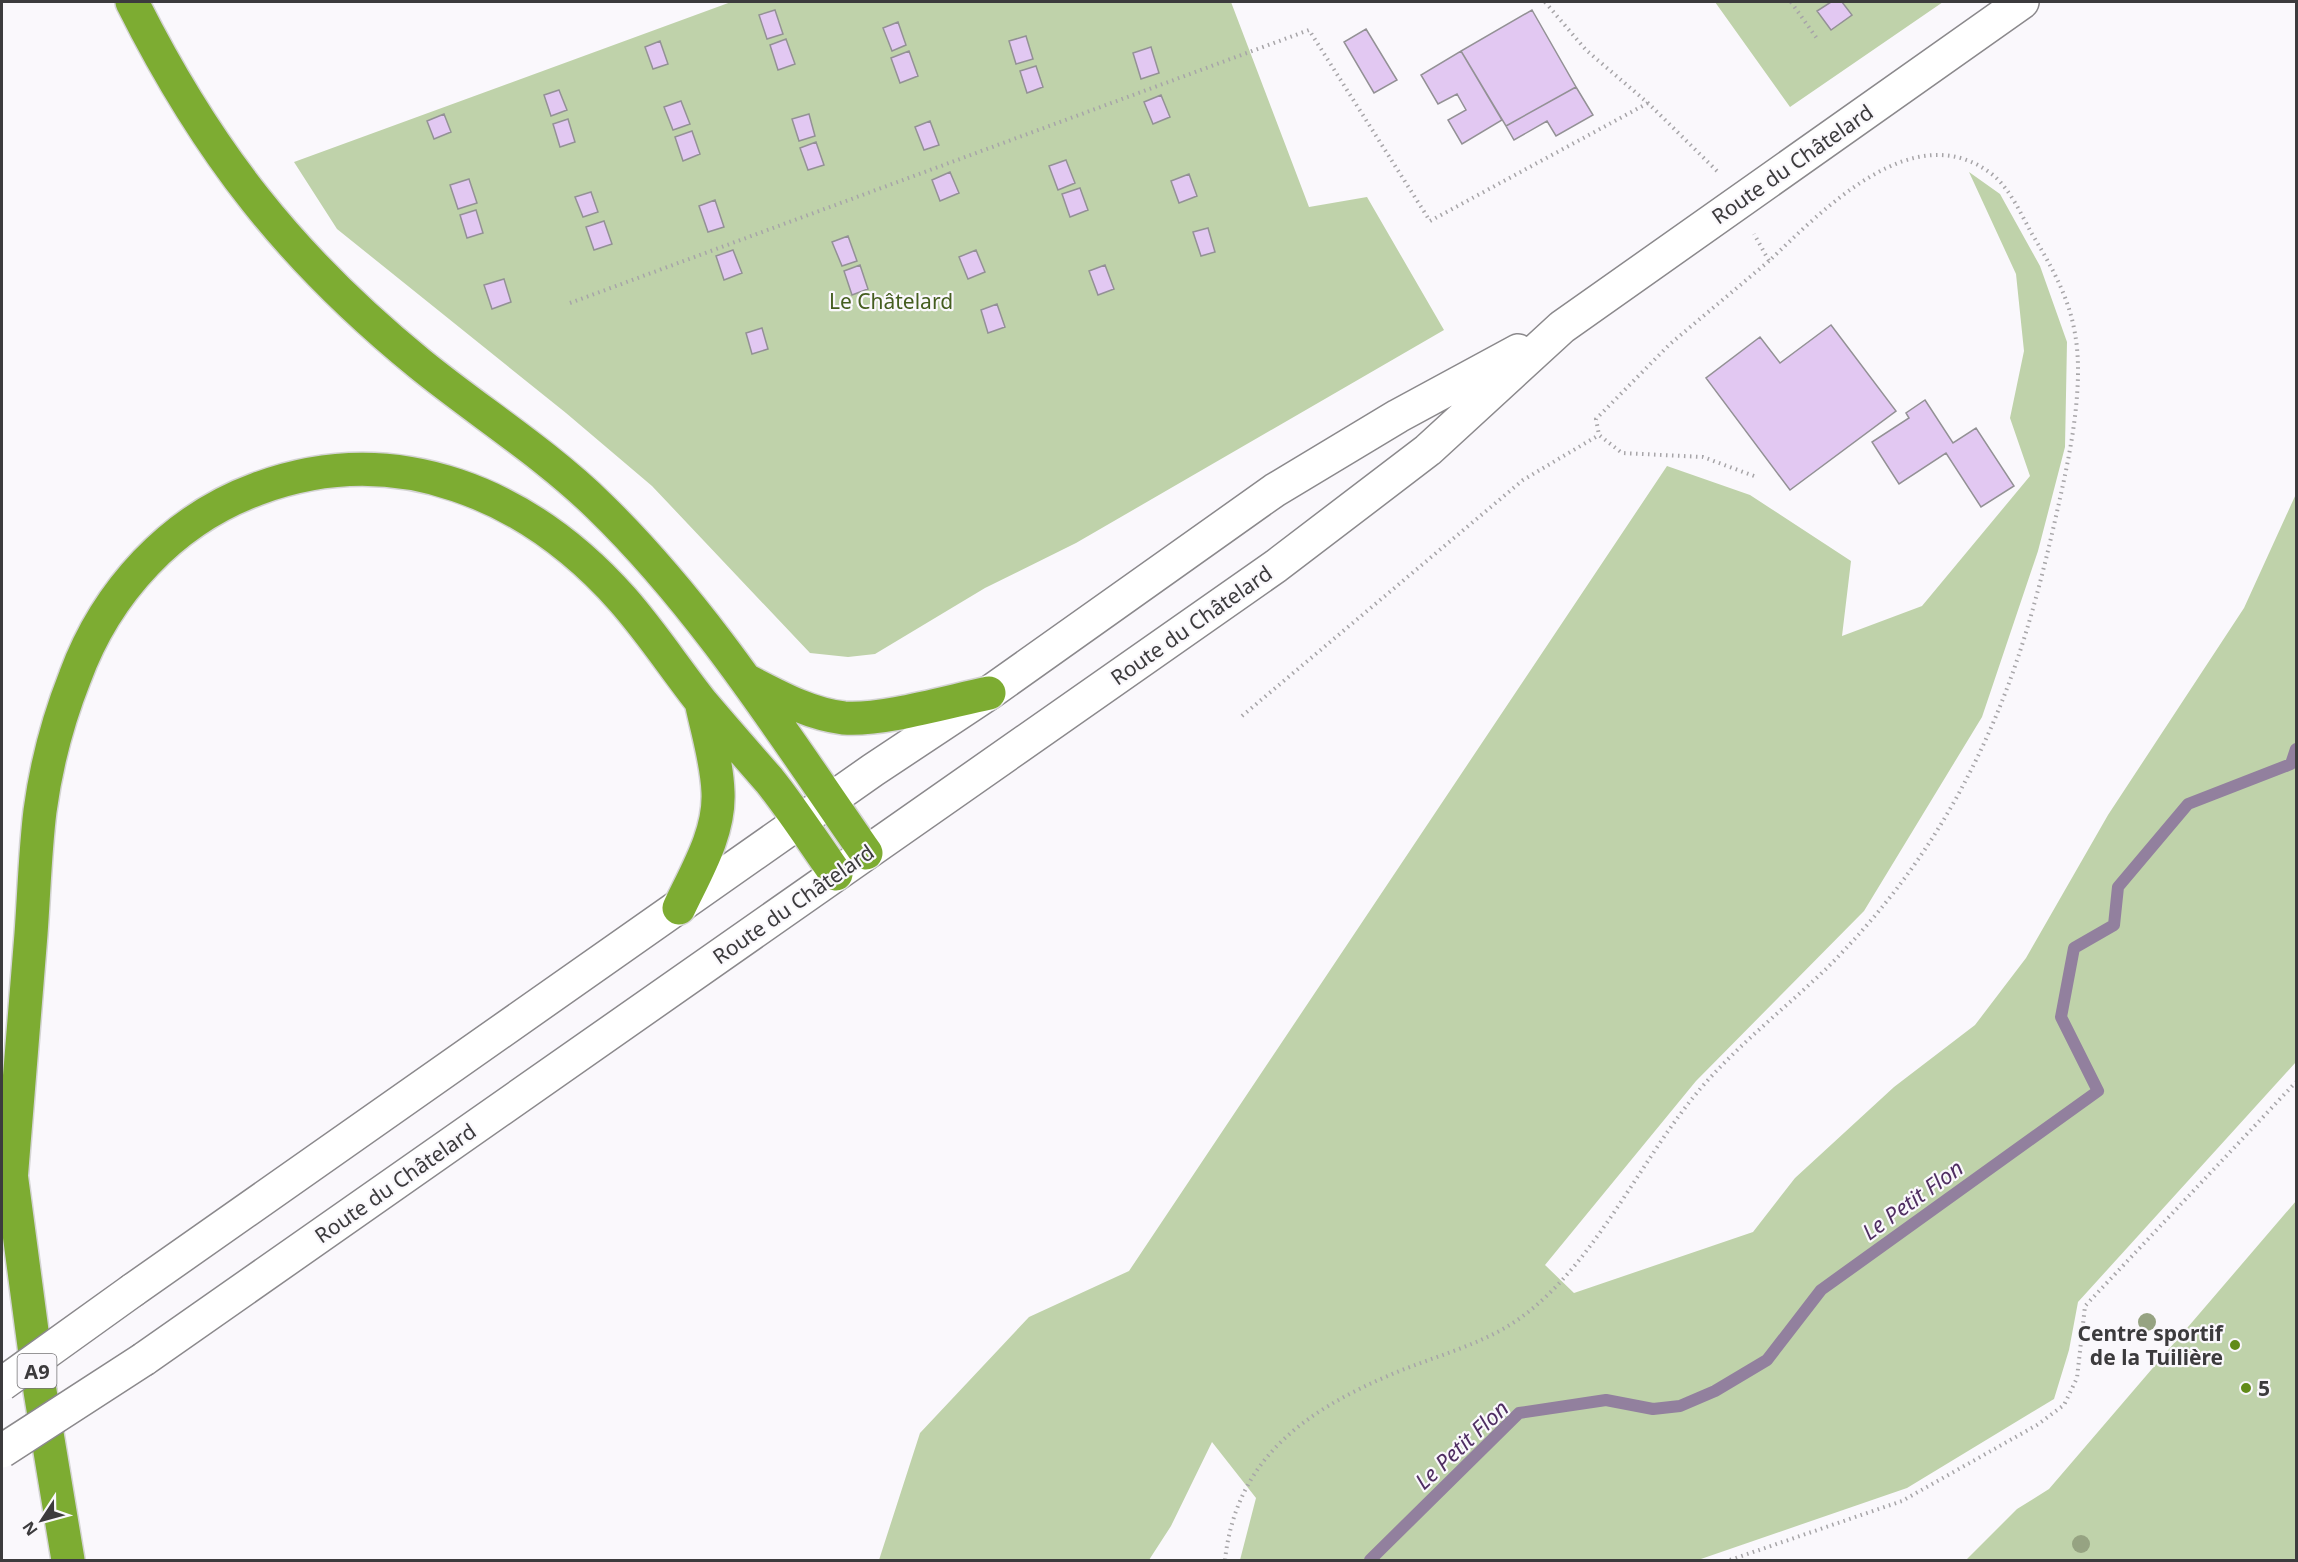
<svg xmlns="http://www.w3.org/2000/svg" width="2298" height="1562" font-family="'Noto Sans',sans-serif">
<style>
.green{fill:#bfd2aa}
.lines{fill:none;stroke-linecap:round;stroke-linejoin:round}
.stream{stroke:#92809e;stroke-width:12}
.building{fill:#e2c8f2;stroke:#939195;stroke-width:1.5}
.secondary-casing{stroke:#8b898c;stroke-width:36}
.motorway-casing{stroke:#d4d4d4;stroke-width:36}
.path{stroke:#a7a5a8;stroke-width:4;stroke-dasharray:1.5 4.5;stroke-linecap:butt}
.secondary{stroke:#fff;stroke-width:33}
.motorway{stroke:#7dac32;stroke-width:33}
.secondary-bridge-casing{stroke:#8b898c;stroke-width:36;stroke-linecap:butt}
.secondary-bridge{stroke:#fff;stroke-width:33}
.tree{fill:#96a382}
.poi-dot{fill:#618b18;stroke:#faf8fc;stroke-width:2}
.labels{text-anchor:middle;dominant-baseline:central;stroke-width:4.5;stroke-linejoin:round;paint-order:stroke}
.shield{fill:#faf8fc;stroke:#757476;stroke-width:1.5}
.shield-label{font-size:20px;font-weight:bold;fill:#3c3b3d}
.street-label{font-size:21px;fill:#3c3b3d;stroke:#faf8fc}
.park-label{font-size:21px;fill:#445d1f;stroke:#faf8fc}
.poi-label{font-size:21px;font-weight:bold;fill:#3c3b3d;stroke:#faf8fc;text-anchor:end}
.water-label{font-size:22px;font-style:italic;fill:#4f2e62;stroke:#faf8fc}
</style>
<rect width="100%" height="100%" fill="#faf8fc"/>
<!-- green -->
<path class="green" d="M731 2H1231L1309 207 1367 197 1444 330 1076 543 985 588 875 654 848 657 810 653 652 486 566 413 337 229 294 162Z
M1715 2H1943L1790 107Z
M1969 172 2000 194 2040 266 2067 342 2065 447 2038 551 1982 717 1864 911 1696 1081 1545 1265 1574 1293 1753 1232 1795 1178 1894 1087 1975 1025 2026 958 2108 815 2244 608 2296 494V1062L2078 1302 2069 1350 2054 1399 1907 1488 1698 1560H1240L1256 1498 1212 1442 1171 1526 1149 1560H879L920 1433 1029 1317 1129 1271 1667 466 1750 495 1851 561 1842 636 1922 606 2030 476 2010 418 2024 351 2016 274Z
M2296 1201V1560H1966L2017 1509 2049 1489Z"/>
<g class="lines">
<!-- stream -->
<path class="stream" d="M1370 1560 1519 1413 1606 1400 1653 1409 1680 1406 1715 1391 1767 1360 1821 1290 2098 1091 2061 1017 2074 948 2114 925 2118 887 2188 804 2291 764 2296 749"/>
</g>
<!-- building -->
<path class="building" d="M1831 2H1842L1852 15 1831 30 1817 11Z
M775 10 783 34 767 39 759 15Z
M1532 10 1576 87 1506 126 1461 51Z
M898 22 906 45 892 51 883 28Z
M1366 29 1397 80 1374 93 1344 42Z
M1026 36 1033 59 1016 64 1009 41Z
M786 39 795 64 778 70 770 45Z
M660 41 668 64 653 69 645 47Z
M1151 47 1159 73 1141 79 1133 53Z
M909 51 918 76 900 83 891 58Z
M1461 51 1502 120 1462 144 1448 120 1466 110 1457 94 1438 104 1421 75Z
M1036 66 1043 87 1027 93 1020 71Z
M1576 87 1593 115 1556 136 1547 121 1514 140 1506 126Z
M559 90 567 110 551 116 544 95Z
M1161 95 1170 117 1153 124 1144 102Z
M681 101 690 124 673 130 664 107Z
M444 114 451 132 434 139 427 121Z
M809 114 815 136 799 141 792 119Z
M568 119 575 142 560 147 553 124Z
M930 121 939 145 924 150 915 127Z
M692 131 700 154 683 161 675 137Z
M816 142 824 165 808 170 800 148Z
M1066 160 1075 183 1058 190 1049 166Z
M950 172 959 193 940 201 932 180Z
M1189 174 1197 196 1179 203 1171 181Z
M469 179 477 203 458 209 450 185Z
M1080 188 1088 210 1070 217 1062 194Z
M591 192 598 212 583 217 575 197Z
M715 200 724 227 708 232 699 206Z
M476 210 483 233 467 238 460 215Z
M604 221 612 244 594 250 586 227Z
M1208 228 1215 252 1201 256 1193 232Z
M848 236 857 261 842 266 832 242Z
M733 250 742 273 724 280 716 256Z
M976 250 985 272 968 279 959 257Z
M860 265 868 289 852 295 844 271Z
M1105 265 1114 289 1098 295 1089 271Z
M504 279 511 302 492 309 484 285Z
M997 304 1005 327 988 333 981 310Z
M1831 325 1896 411 1790 490 1706 378 1760 337 1780 363Z
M762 328 768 349 752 354 746 333Z
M1925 400 1953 443 1976 428 2014 486 1981 507 1946 453 1899 484 1872 442 1909 418 1906 413Z"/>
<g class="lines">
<!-- secondary casing -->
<g class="secondary-casing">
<path id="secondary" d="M133 1290 873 770 989 693 1275 490 1398 416 1518 351
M144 1359 1276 566 1428 450 1562 327 2022 2"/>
</g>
<!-- motorway casing -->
<g class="motorway-casing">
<path id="motorway" d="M132 2C207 152 290 258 420 364 479 412 545 453 599 506 704 608 783 734 866 853
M746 680C777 696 809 714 844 718 882 721 950 701 989 693
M679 908C696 872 720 833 718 792 717 763 708 734 702 706
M9 1158 40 1391 68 1560
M11 1181C18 1098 25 1016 31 934 34 894 35 852 40 811 46 766 58 720 75 677 106 592 172 520 257 489 396 437 529 494 623 600 652 633 676 670 703 704 725 730 747 755 769 780 793 810 814 843 836 874"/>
</g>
<!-- path -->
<path class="path" d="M1545 2 1586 50 1648 103 1719 173
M1791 2 1818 40
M570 303 1309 30 1430 221 1648 103
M1754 476 1703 457 1622 453 1599 435 1596 419 1670 344 1769 261
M1242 716 1523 480 1599 435
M1225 1560C1236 1460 1303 1412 1390 1375 1427 1359 1467 1349 1503 1329 1588 1281 1638 1161 1701 1088 1739 1044 1784 1009 1826 969 1874 921 1916 868 1950 809 2004 715 2030 630 2054 525 2065 476 2077 426 2078 375 2079 317 2061 282 2032 234 2021 214 2010 189 1993 175 1915 113 1823 210 1769 261L1754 234
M1730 1560 1902 1501 2037 1425 2064 1405 2077 1378 2085 1306 2296 1082"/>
<!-- secondary -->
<use href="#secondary" class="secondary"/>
<!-- motorway -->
<use href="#motorway" class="motorway"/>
<!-- secondary-bridge casing -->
<g class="secondary-bridge-casing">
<path id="secondary-bridge" d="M2 1384 133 1290
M2 1451 144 1359"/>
</g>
<!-- secondary-bridge -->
<use href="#secondary-bridge" class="secondary-bridge"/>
</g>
<!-- trees -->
<g class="tree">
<circle cx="2147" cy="1322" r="9"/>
<circle cx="2081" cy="1544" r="9"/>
</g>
<!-- markers -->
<g class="poi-dot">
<circle cx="2235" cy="1345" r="6"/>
<circle cx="2246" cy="1388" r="6"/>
</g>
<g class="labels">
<!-- shield labels -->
<rect class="shield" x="17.5" y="1354" width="39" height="34" rx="4.5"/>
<g class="shield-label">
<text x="37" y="1371">A9</text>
</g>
<!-- street labels -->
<g class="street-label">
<text transform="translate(1792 164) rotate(-35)">Route du Châtelard</text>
<text transform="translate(1191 625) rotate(-35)">Route du Châtelard</text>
<text transform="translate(793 904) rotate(-35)">Route du Châtelard</text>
<text transform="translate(395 1183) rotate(-35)">Route du Châtelard</text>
</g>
<!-- park labels -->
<g class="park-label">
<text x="891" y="301">Le Châtelard</text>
</g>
<!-- poi labels -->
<g class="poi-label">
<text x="2223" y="1333">Centre sportif<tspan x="2223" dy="24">de la Tuilière</tspan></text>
<text x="2258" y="1388" text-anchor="start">5</text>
</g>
<!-- water labels -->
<g class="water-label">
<text transform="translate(1912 1199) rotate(-36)">Le Petit Flon</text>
<text transform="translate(1461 1444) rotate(-43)">Le Petit Flon</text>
</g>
</g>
<!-- border -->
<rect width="2298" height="1562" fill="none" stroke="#3c3b3d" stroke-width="6"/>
<!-- north arrow -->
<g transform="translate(42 1520) rotate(234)" stroke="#faf8fc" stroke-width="4.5" paint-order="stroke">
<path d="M0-4.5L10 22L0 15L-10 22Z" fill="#3c3b3d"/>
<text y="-9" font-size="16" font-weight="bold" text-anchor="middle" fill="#3c3b3d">N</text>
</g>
</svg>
